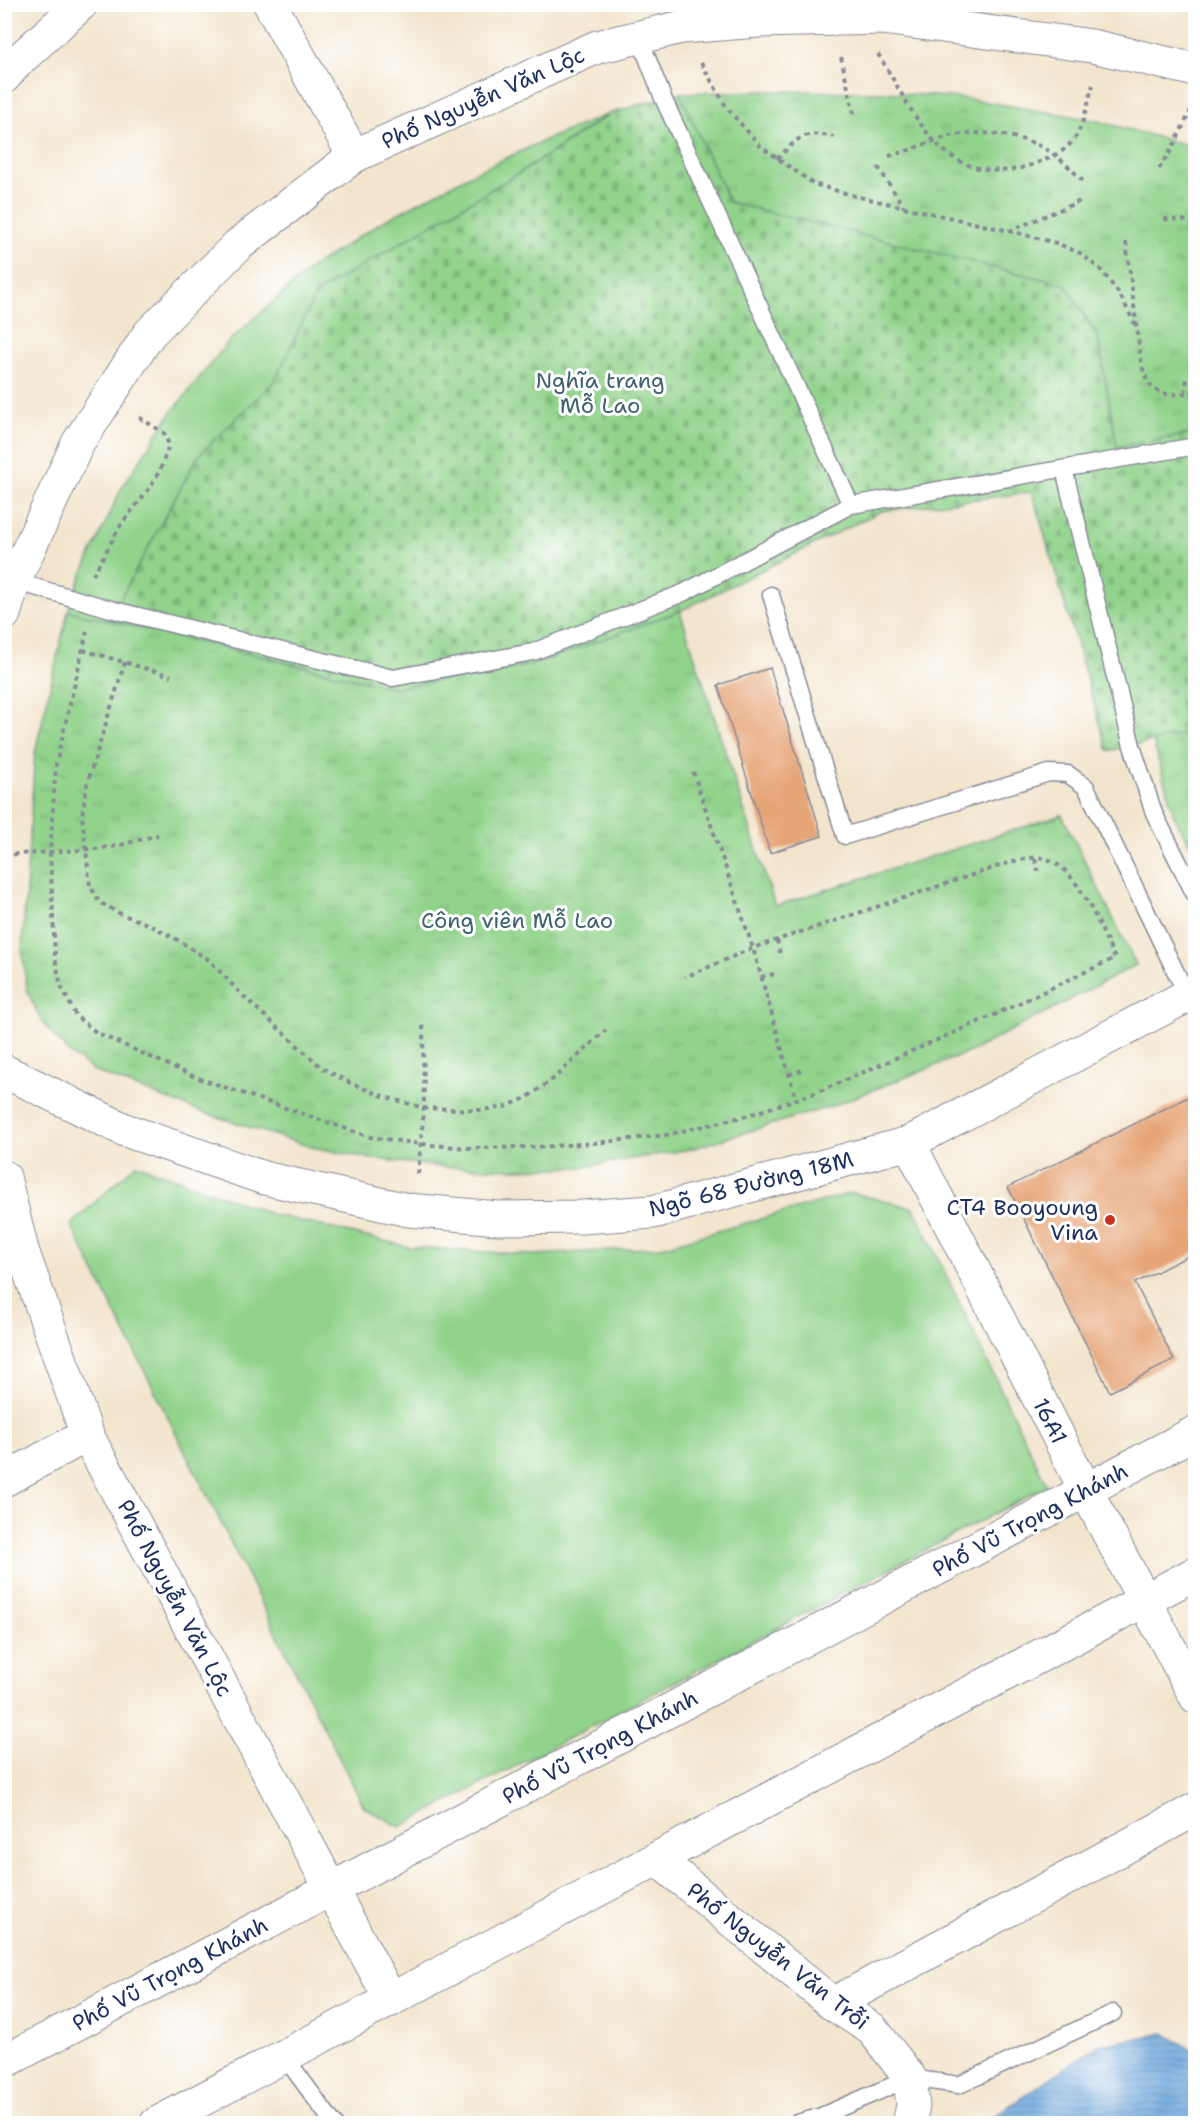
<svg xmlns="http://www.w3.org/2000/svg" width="1200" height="2128" font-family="'Shantell Sans',sans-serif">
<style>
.green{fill:#91d38b;stroke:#568174;stroke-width:1.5}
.cemetery{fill:url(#cemetery-stones);stroke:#568174;stroke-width:1.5}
.park{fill:url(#park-tufts);stroke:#568174;stroke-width:1.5}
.water{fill:url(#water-rules);stroke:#436a9c;stroke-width:1.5}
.building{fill:#e6a577}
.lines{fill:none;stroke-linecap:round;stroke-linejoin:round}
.lane-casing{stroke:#878a96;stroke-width:19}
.street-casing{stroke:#878a96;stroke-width:35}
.secondary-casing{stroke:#878a96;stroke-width:35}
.path{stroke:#878a96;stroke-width:4;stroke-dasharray:4.5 4.5;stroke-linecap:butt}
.lane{stroke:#fff;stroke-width:16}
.street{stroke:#fff;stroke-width:33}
.secondary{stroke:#fff;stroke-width:33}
.poi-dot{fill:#c8321e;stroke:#fff;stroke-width:2}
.labels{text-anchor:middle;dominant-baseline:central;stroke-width:6;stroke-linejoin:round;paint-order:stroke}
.street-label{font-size:22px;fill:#1b2f5e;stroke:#fff}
.park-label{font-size:22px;fill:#3e606c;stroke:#fff}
.poi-label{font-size:22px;fill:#1b2f5e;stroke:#fff;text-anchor:end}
</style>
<defs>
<pattern id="cemetery-stones" width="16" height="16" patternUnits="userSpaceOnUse" patternTransform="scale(1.5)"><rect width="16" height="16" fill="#91d38b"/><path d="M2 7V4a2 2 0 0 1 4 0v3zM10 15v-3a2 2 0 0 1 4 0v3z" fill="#7cb57a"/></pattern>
<pattern id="park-tufts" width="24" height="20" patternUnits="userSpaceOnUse" patternTransform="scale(1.5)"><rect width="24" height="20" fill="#91d38b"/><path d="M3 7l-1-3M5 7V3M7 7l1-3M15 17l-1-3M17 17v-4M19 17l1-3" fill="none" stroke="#7cb57a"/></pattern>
<pattern id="water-rules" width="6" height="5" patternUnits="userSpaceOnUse" patternTransform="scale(1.5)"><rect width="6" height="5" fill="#6ba5db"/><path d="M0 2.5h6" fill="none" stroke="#5787b5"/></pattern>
</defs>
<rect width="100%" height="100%" fill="#fff"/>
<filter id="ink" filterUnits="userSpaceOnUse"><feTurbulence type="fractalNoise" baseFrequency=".0167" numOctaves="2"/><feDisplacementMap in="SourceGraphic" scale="12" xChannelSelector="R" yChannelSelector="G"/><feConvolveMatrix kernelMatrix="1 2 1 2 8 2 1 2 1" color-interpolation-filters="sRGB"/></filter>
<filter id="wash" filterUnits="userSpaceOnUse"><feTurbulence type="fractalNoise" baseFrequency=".008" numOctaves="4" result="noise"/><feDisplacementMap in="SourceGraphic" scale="24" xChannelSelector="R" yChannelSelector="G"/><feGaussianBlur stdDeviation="1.35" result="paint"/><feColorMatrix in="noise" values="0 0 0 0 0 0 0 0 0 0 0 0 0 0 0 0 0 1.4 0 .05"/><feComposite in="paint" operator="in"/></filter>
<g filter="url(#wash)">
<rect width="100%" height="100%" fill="#f3e5cd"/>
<!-- green -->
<path class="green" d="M611 113 531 166 316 293 275 381 198 457 109 620 68 611 80 579 121 489 171 413 230 340 311 268 380 223 474 173 543 141Z
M136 1164 271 1214 409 1247 535 1255 661 1247 852 1193 914 1208 1047 1486 400 1827 364 1807 71 1225Z"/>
<!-- cemetery -->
<path class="cemetery" d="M680 93 729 202 1066 285 1098 337 1117 447 1195 433V732L1108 751 1032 492 881 511 680 611 532 665 394 688 109 620 198 456 275 381 316 293 531 166 611 113Z"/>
<!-- park -->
<path class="park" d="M769 91 881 92 963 98 1094 120 1195 147V433L1117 447 1098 337 1066 285 729 202 680 93Z
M68 611 394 688 532 665 680 611 775 906 1062 815 1136 965 972 1051 835 1105 691 1149 582 1167 519 1169 446 1167 373 1159 311 1147 199 1111 96 1072 70 1054 42 1022 27 990 22 949 35 752Z
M1195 732H1196L1195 853 1174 816 1153 741Z"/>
<!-- water -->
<path class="water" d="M1164 2033 1195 2052V2123H984L1099 2045Z"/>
<g id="blocks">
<!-- building -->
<path class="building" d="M770 668 822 836 770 853 718 685Z
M1196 1093V1252L1135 1283 1174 1360 1110 1392 1008 1187Z"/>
</g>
</g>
<g filter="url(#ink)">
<use href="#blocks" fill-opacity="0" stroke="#878a96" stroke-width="1.5"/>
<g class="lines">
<!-- lane casing -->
<g class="lane-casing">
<path id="lane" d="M639 37 663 98 851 505
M1064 469 1132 746 1154 813 1196 897
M14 581 114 610 393 678 533 652 683 593 851 505 1196 446
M771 595 845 836 1049 773 1068 774 1086 787 1187 995
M284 2056 334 2124
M794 2124 819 2117 910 2078 959 2085 1113 2013"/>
</g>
<!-- street casing -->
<g class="street-casing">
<path id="street" d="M270 4 354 156
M4 77 18 61 81 4
M4 1071 125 1130 264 1178 408 1210 498 1218 582 1217 653 1212 909 1143 1196 991
M909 1143 1086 1491 1196 1697
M4 1480 87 1435
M657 1859 833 2004 872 2029 910 2078 913 2106 909 2124
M833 2004 1196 1809"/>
</g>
<!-- secondary casing -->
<g class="secondary-casing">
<path id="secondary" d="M4 614 14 581 78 443 149 334 238 245 354 156 597 47 682 27 758 21 883 18 1092 46 1196 70
M4 1177 22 1250 87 1435 391 2000
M4 2062 1196 1432
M156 2124 1196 1573"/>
</g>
<!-- path -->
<path class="path" d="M878 54C896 82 912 117 935 142 963 172 1002 178 1039 162 1050 158 1062 153 1070 144 1084 129 1087 103 1093 85
M841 57 854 114
M701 63 727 108 761 147 814 184 855 196 1018 233 1056 243 1080 253 1101 270 1120 295 1137 328
M889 156C909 151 927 143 946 137 975 129 1016 134 1042 147 1059 156 1072 170 1085 183
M777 159C799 138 801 130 834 137
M878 167 904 207
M1159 169 1173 147 1193 106
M1164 219 1196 221
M1009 231 1083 200
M1126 242 1141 361C1149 397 1162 397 1196 392
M1185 393 1187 379
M93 575 122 523 149 489 160 470 169 445 164 433 137 416
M87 631 56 764 50 853 55 958 61 986 76 1016 97 1033 195 1077 370 1137 421 1144 467 1148 538 1147 595 1143 666 1135 746 1116 818 1092 994 1015 1115 958C1100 929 1077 863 1042 858 1034 856 1022 860 1014 861L753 948 685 977
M83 650 171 676
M125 662 87 784 82 816 90 885 99 902 121 914 150 925 176 939 209 960 242 995 322 1068 350 1083 385 1097 424 1108 479 1110 505 1107 528 1097 553 1079 606 1030
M693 772 753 948 796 1099
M4 855 94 849 117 846 158 835
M1035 859 1038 871
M777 940 780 953
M761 977 774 974
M789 1075 802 1070
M418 1174 424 1108 423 1025"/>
<!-- lane -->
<use href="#lane" class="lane"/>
<!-- street -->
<use href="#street" class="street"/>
<!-- secondary -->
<use href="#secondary" class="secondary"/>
</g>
</g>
<!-- markers -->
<circle class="poi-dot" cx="1110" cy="1220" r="6"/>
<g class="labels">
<!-- street labels -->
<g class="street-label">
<text transform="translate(483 98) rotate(-24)">Phố Nguyễn Văn Lộc</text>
<text transform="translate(751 1184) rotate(-14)">Ngõ 68 Đường 18M</text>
<text transform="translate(1050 1421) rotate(63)">16A1</text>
<text transform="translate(1030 1520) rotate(-28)">Phố Vũ Trọng Khánh</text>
<text transform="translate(175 1598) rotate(62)">Phố Nguyễn Văn Lộc</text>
<text transform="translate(600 1747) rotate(-28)">Phố Vũ Trọng Khánh</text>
<text transform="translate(778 1956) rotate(38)">Phố Nguyễn Văn Trỗi</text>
<text transform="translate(170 1974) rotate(-28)">Phố Vũ Trọng Khánh</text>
</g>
<!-- park labels -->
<g class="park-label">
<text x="600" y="380">Nghĩa trang<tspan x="600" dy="25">Mỗ Lao</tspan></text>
<text x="517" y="920">Công viên Mỗ Lao</text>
</g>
<!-- poi labels -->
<g class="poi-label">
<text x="1098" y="1207">CT4 Booyoung<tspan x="1098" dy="25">Vina</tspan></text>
</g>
</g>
<!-- margin -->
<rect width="1200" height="2128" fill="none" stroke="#fff" stroke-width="24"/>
</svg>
